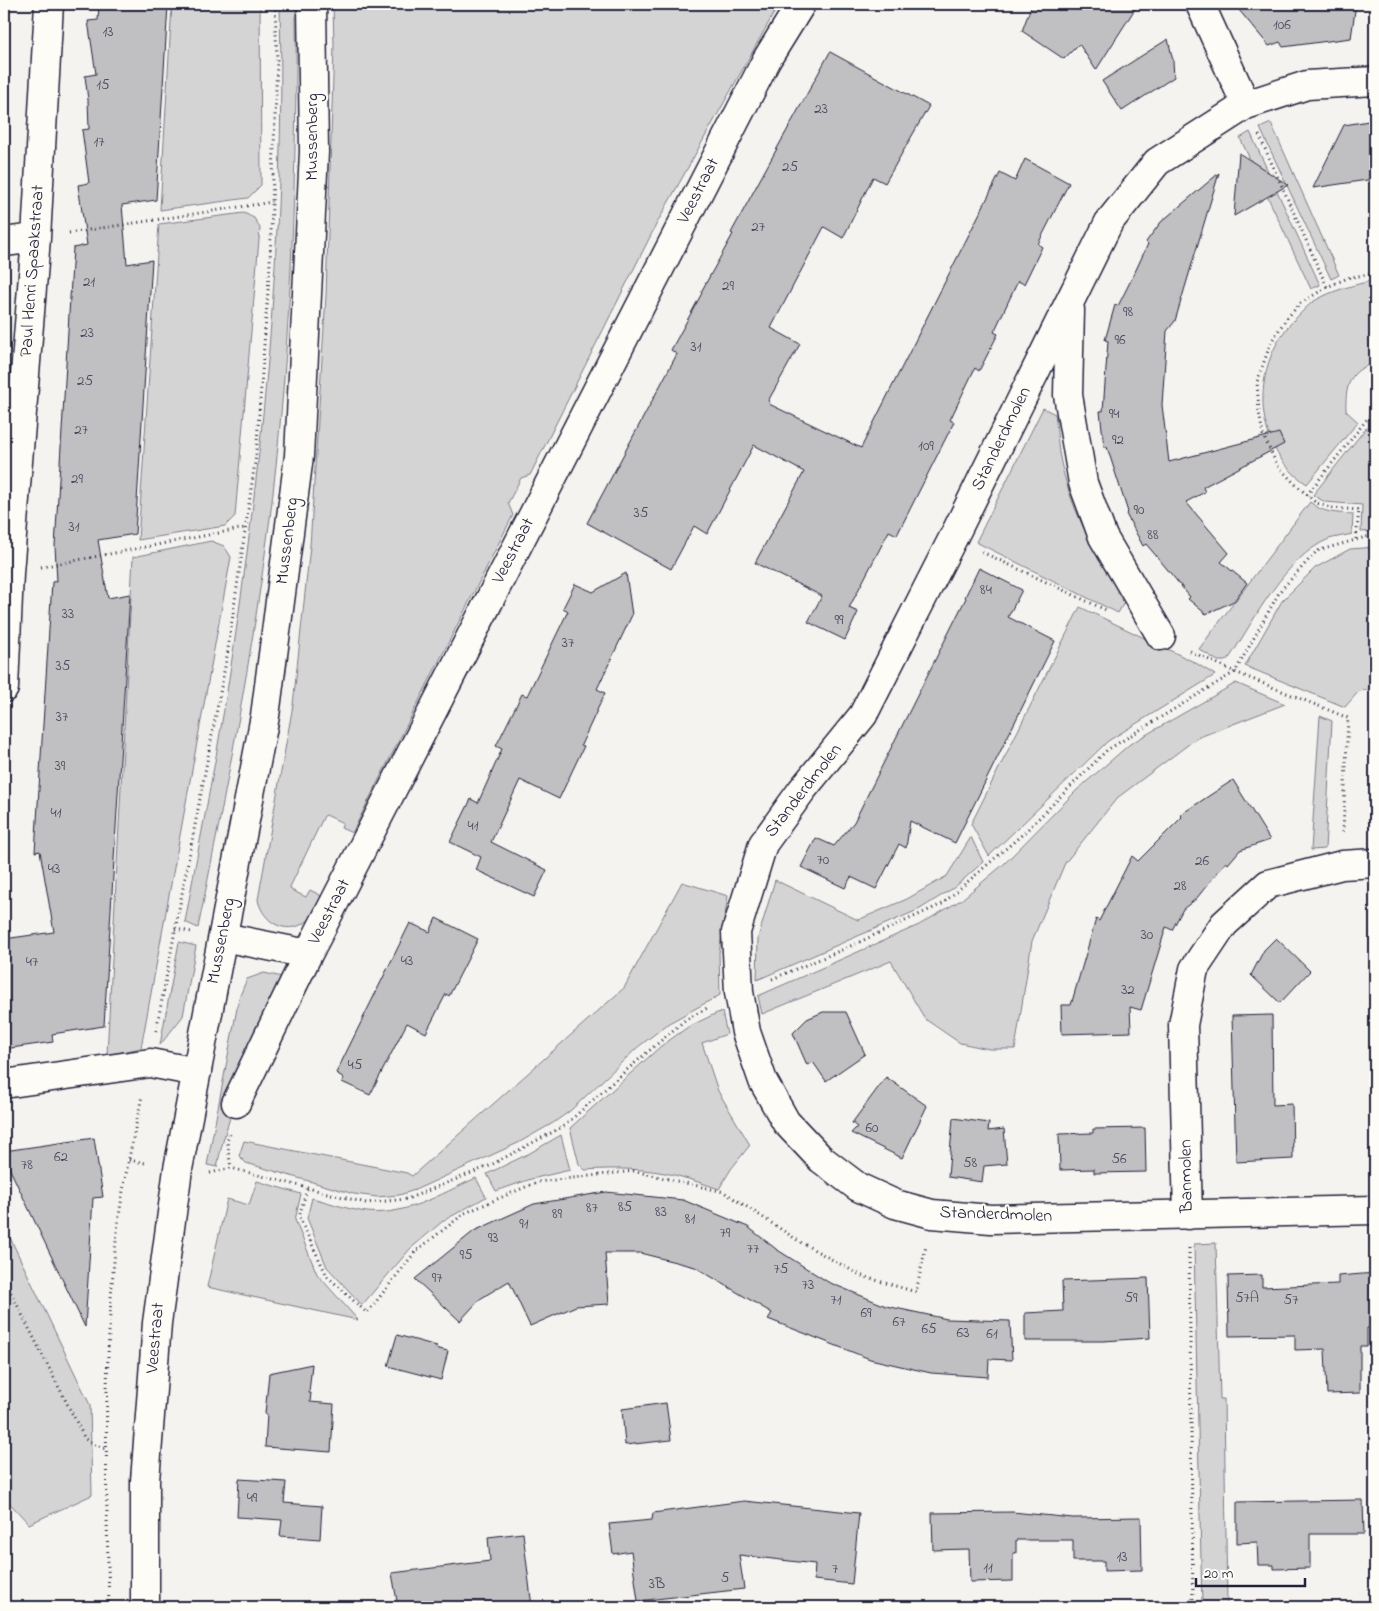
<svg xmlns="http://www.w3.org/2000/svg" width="1379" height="1611" font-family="'Indie Flower',sans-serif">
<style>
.green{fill:#d5d4d5;stroke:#7c7b88}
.building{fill:#c0bfc2;stroke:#22223b}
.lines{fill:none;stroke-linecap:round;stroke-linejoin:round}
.minor-casing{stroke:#22223b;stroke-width:31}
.path{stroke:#22223b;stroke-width:3;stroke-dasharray:1 4;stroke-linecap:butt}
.minor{stroke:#fdfcf7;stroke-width:28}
.labels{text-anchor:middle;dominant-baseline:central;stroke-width:4;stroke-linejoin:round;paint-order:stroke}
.number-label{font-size:15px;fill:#4a495d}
.street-label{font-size:18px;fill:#22223b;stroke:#fdfcf7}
</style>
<rect width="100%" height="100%" fill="#f4f3ef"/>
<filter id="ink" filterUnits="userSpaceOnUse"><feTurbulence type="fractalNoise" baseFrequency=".02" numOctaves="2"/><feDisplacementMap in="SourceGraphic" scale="10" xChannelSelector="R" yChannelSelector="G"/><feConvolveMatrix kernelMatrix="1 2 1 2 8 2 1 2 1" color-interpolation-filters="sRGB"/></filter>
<g filter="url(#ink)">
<!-- green -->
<path class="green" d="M172 4H260L261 185 248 198 160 210Z
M280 4H296C297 175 291 347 270 518 252 656 226 792 198 928L185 922C198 848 214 773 226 698 262 469 286 236 280 4Z
M333 4H779L657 223 530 475 521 478 508 503 513 515 352 833 341 828 343 823 326 815 324 816 290 887 291 890 306 897 310 890 320 895 321 899C317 907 313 918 306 922 285 936 263 922 258 900L293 705 310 546 326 296 334 45Z
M1271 123 1339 275 1331 279 1260 128Z
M1250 132 1320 285 1311 289 1240 138Z
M244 213 254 218 260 228 235 516 225 526 138 540 159 224Z
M1375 280V364C1349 368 1345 388 1346 411L1358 422 1307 484C1250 447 1250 362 1297 317 1302 312 1308 305 1314 301 1333 290 1354 285 1375 280Z
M1043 408 1055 414C1057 426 1057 439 1059 452 1068 506 1095 554 1126 599L1118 613 976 542Z
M1366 428H1375V531L1361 532 1362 505 1325 502 1313 495Z
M1310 502C1322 513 1336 513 1353 514L1352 534C1344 536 1336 537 1329 539 1285 557 1255 619 1230 657L1225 661H1218L1199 649Z
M211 541 224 546 231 557 141 1048 107 1055 133 557Z
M1375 547V596L1373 598V610L1375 612V689L1359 691 1345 707 1245 666 1282 601 1315 568 1350 549Z
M1080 607 1194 662 1215 675 1108 741 989 856 971 824Z
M1236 683 1285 704 1197 738 1117 798 1065 863 1032 941 1015 1049H989L960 1043 925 1019 891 961 762 1014 758 996 919 925 961 900 1004 864 1077 790 1130 744Z
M1320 716 1332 721 1325 849 1311 850Z
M971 837 983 862 955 887 920 909 757 980 758 938 775 880 858 920 907 899 947 876Z
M682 882 728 896 719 953 720 995 669 1023 638 1047 570 1111 553 1123 518 1143 415 1190 399 1195 377 1197 354 1194 246 1163 239 1156 244 1141 407 1173 412 1176 624 988Z
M179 942 196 946 183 1016 160 1045Z
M264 973 287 978C261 1040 230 1101 217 1167L207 1165 239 998 247 979Z
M722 1012 727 1034 702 1043 718 1091 750 1145 731 1169 719 1189C705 1184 692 1180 678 1176 648 1168 615 1168 585 1170L579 1164 570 1128 661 1046 688 1027 717 1013Z
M561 1135 570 1170 531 1179 496 1191 487 1174 530 1153Z
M476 1178 486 1197 443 1221 410 1249 362 1305 327 1267 307 1218 312 1198C328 1202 344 1208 360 1211 402 1219 440 1194 476 1178Z
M257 1181 301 1194 295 1220 317 1274 358 1320 207 1287 227 1199 249 1205Z
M4 1225 90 1405 92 1495 29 1524 4 1497Z
M1216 1243 1220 1399H1224L1227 1606H1202L1194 1244Z"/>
<!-- building -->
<path class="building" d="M99 4H142V8L168 5 156 200 122 205 127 264 152 260 135 534 98 540 108 598 130 594 104 1026 52 1034 53 1042 4 1049V939L54 932 40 851 35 852 52 582 57 581 55 546 73 248 87 245 78 185 89 183 82 130 89 129 88 100 85 76 96 74 88 21 98 20Z
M1032 4H1138L1096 70 1079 44 1064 59 1022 31Z
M1234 4H1356L1351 38 1283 47 1280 42 1269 46Z
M1168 39 1173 61 1174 77 1122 111 1102 81Z
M830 52 929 106 885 183 873 177 843 238 824 227 771 328 800 344 768 401 770 402 769 404 861 448 1000 173 1015 181 1025 159 1069 183 1038 244 1042 247 1024 284 1018 281 994 332 998 334 979 371 975 368 950 420 954 422 897 535 889 531 849 608 858 612 845 640 808 622 822 596 755 563 804 472 754 445 707 534 694 526 671 569 587 523 677 354 671 350 702 293 701 292 733 234 731 233 763 174Z
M1375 120 1374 179 1313 188 1344 125Z
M1239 153 1288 185 1234 216Z
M1219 173 1175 321 1167 331 1162 405 1169 462 1279 433 1284 444 1203 487 1205 492 1186 502 1229 553 1221 562 1247 583 1234 601 1206 614 1188 599 1190 597 1158 558 1146 544 1143 546 1126 514 1128 512 1107 447H1104L1100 411H1103L1108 341 1105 340 1115 305 1118 306 1135 272 1148 244 1146 242 1161 222Z
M979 568 1022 590 1008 617 1055 641 955 843 910 821 906 848 899 844 876 889 851 877 845 888 801 867 816 838 834 846 854 822 966 598 965 597Z
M626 573 632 615 597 689 605 693 581 745 584 746 559 799 520 780 491 842 547 870 534 897 476 870 481 857 450 842 471 799 478 803 502 749 496 746 522 694 527 696 568 611 563 608 575 584 593 592Z
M1233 780 1270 840 1240 850 1228 864 1226 862 1196 899 1183 909 1172 930 1166 927 1141 1010 1130 1007 1131 1032 1062 1034 1061 1005H1071L1096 919 1099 921 1132 856 1138 861 1182 817 1180 815Z
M436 918 478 939 449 996 446 994 426 1033 407 1023 370 1095 342 1082 344 1078 336 1073 410 923 430 932Z
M1276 938 1310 971 1280 1003 1251 975 1264 950Z
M823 1012H846L865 1054 826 1081 813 1062 807 1065 793 1033 807 1019Z
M1272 1015 1273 1105 1292 1104 1293 1159 1236 1162 1232 1016Z
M886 1077 927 1106 902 1158 851 1133 857 1127 852 1123Z
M953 1118 989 1123 988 1131 1004 1129 1007 1164 984 1166 982 1182 948 1177Z
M1145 1128 1146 1172 1094 1173V1169L1060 1170 1059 1134 1093 1133V1129Z
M94 1138 103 1197 93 1198 85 1327 4 1157V1151Z
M606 1192 683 1200 748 1227 776 1249 828 1282 886 1306 947 1319 1010 1321 1012 1360 989 1359 988 1377 931 1373 870 1359 768 1319 772 1313 695 1267 640 1253H605L609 1304 576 1306 530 1326 509 1281 480 1299 460 1321 415 1279 474 1231 534 1204Z
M1375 1273V1327L1367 1328V1346H1360V1393L1327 1394 1325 1349 1295 1350V1335L1229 1336 1228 1276 1262 1275V1287L1338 1284V1276Z
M1148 1278 1150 1338 1103 1341H1025V1313L1063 1311 1062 1281Z
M397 1335 437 1346 435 1348 448 1351 441 1380 388 1366Z
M312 1364 309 1393H311L310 1402 334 1404 331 1452 265 1447 267 1414H265L269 1373Z
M666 1403 671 1440 625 1445 622 1409Z
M239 1479 286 1482 284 1503 322 1506 320 1539 280 1536 282 1520 237 1517Z
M1363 1500 1364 1534H1310V1568L1274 1569V1565H1258L1257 1542 1237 1543V1502Z
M744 1501 859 1513 852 1584 814 1580 815 1564 739 1555 744 1589 638 1601 631 1551 613 1554 609 1524 652 1520 653 1513Z
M1012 1512 1073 1518 1141 1517 1142 1570 1104 1571V1561H1073V1540H1016V1553H1013V1581L970 1582 969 1549 933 1550 932 1513Z
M523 1533 532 1607H398L392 1573 490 1561 488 1537Z"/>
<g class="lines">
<!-- minor casing -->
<g class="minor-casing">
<path id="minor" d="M1200 4 1246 105 1157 162 1109 222 953 538 863 715 802 790 763 844 736 932 739 992 746 1032 763 1081 786 1122 821 1159 858 1187 895 1204 932 1214 991 1219 1375 1210
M1246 105 1307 85 1375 81
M4 242 36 238
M1070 310 1068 395 1083 483 1103 537 1161 636
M4 688 9 573 36 238 49 4
M223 937 308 954
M4 1084 150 1063 197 1072
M236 1103 308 954 767 59 801 4
M1188 1215 1183 1025 1194 969 1224 924 1268 884 1342 865 1375 863
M145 1607V1481L157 1323 178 1169 265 716 299 456 314 152 312 4"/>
</g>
<!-- path -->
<path class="path" d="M1259 135 1327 287
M69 233 272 202
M1307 495 1375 409
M1356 539 1359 510 1333 508 1316 503 1294 483 1277 465 1263 435 1259 412 1257 382 1271 342 1286 319 1301 303 1327 287 1350 277 1375 274
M982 552 1108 611
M41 567 245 528
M1190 651 1235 672 1348 718 1343 832
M175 929 192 932
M772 979 844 949 942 904 1024 833 1107 750 1235 672 1280 591 1317 551 1366 537 1375 536
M156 1031 227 656 256 455 270 263 277 60 275 4
M230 1134 227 1141 231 1168
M129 1160 145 1163
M210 1173 231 1168 366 1203 407 1199 489 1166 564 1126 622 1074 685 1020 709 1007
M307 1189 299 1217 327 1276 367 1313 416 1251 465 1213 537 1182 634 1171 724 1192 802 1243 862 1276 916 1292 926 1246
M1189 1248 1193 1607
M4 1279 85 1439 105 1449
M109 1607C106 1484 103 1364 116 1241 121 1192 132 1144 142 1096"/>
<!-- minor -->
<use href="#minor" class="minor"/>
</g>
</g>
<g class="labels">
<!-- number labels -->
<g class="number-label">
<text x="1282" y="25">106</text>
<text x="108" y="32">13</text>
<text x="103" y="85">15</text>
<text x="821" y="109">23</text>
<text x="99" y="142">17</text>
<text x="790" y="167">25</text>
<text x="758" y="227">27</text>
<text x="89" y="282">21</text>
<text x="728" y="286">29</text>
<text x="1128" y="312">98</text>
<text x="87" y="333">23</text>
<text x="1120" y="340">96</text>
<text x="696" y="347">31</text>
<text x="85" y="381">25</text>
<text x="1114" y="414">94</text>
<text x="81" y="430">27</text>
<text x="1118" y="440">92</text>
<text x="926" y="446">109</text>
<text x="77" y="479">29</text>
<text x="1139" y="510">90</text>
<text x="641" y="513">35</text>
<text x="74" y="527">31</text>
<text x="1153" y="535">88</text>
<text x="986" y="590">84</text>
<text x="68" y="614">33</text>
<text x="839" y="620">99</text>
<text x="568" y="643">37</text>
<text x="63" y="666">35</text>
<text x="62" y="717">37</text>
<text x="60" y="766">39</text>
<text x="56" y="813">41</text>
<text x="473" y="826">41</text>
<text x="823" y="860">70</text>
<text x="1202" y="861">26</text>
<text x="54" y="869">43</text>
<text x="1180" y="886">28</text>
<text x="1147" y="935">30</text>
<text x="407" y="961">43</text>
<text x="32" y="962">47</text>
<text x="1128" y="990">32</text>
<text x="355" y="1065">45</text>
<text x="872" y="1128">60</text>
<text x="61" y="1157">62</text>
<text x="1119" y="1159">56</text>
<text x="970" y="1163">58</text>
<text x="27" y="1165">78</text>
<text x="625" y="1207">85</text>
<text x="592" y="1208">87</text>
<text x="661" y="1212">83</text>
<text x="557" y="1214">89</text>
<text x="690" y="1219">81</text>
<text x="524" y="1224">91</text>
<text x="725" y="1233">79</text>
<text x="493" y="1238">93</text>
<text x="753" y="1249">77</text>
<text x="466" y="1255">95</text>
<text x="781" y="1269">75</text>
<text x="437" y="1278">97</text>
<text x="808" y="1285">73</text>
<text x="1131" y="1298">59</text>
<text x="1247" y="1298">57A</text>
<text x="836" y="1300">71</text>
<text x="1291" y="1300">57</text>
<text x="866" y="1313">69</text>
<text x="899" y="1322">67</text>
<text x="929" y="1329">65</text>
<text x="963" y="1333">63</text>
<text x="992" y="1334">61</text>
<text x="252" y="1498">49</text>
<text x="1122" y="1557">13</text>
<text x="988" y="1568">11</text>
<text x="835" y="1569">7</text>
<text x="725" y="1578">5</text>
<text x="657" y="1584">3B</text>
</g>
<!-- street labels -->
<g class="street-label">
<text transform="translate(313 137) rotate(-90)">Mussenberg</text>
<text transform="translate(699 191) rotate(-63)">Veestraat</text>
<text transform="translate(33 271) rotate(-86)">Paul Henri Spaakstraat</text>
<text transform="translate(1002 439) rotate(-64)">Standerdmolen</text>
<text transform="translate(288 541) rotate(-83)">Mussenberg</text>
<text transform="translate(514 551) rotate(-63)">Veestraat</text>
<text transform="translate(804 791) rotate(-52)">Standerdmolen</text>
<text transform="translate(330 912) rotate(-63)">Veestraat</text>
<text transform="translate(222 941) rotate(-79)">Mussenberg</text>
<text transform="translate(1187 1176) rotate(-91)">Banmolen</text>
<text transform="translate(996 1215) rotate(2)">Standerdmolen</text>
<text transform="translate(156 1338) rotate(-85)">Veestraat</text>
</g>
</g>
<!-- margin -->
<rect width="1379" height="1611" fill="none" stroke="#fdfcf7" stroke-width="20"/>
<rect x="10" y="10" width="1359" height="1591" fill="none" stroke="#22223b" stroke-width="2" filter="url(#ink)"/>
<!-- scale -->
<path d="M1196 1578v8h109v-8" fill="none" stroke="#22223b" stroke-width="2.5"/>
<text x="1204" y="1578" font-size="15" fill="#22223b" stroke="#fdfcf7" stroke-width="4" paint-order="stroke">20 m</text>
</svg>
